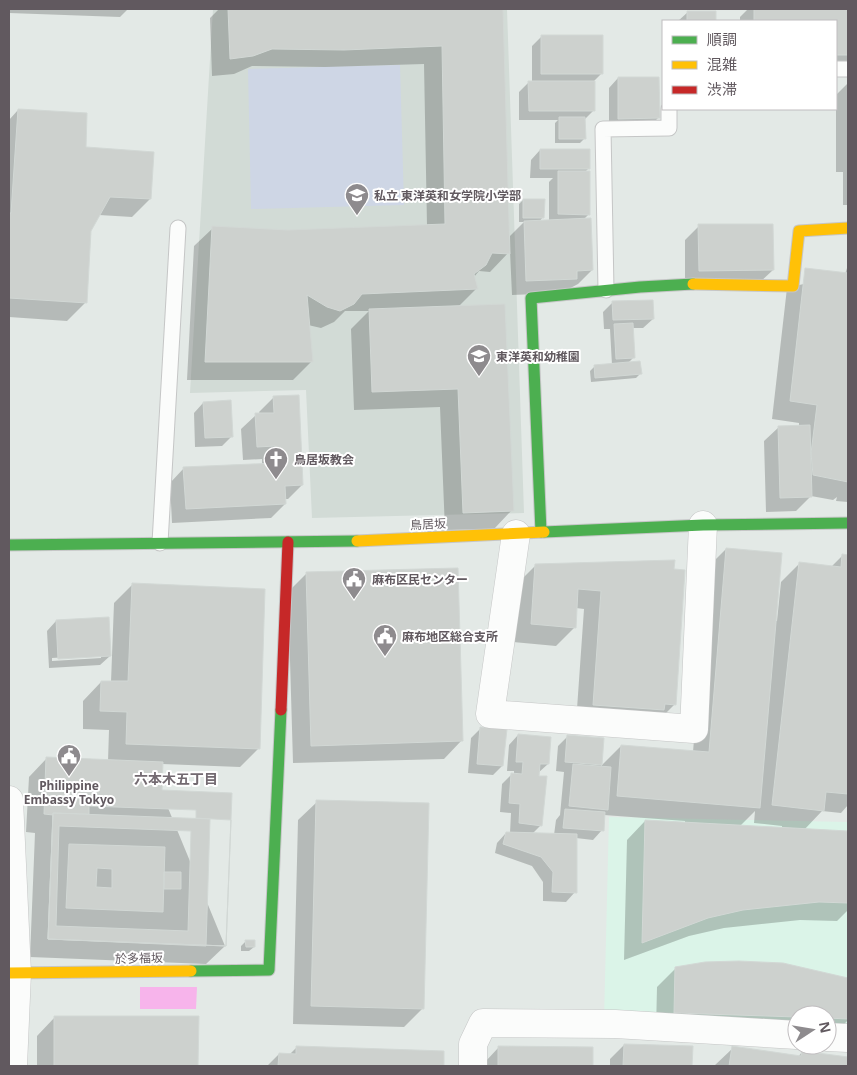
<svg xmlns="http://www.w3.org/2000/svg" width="857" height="1075" font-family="'Noto Sans','Noto Sans JP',sans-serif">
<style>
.commercial{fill:#dbf4e8}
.education{fill:#d2dbd6}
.green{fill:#ced6e5}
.water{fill:#f7b4eb}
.shadow{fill:#0003;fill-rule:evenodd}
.building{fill:#cdd1ce;stroke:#d2d8d5;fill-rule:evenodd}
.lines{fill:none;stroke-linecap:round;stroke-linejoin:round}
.lane-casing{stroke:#c5c6c6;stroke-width:17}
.street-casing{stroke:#c5c6c6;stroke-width:29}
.fast-casing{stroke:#c6c6c7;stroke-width:13}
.slow-casing{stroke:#c6c6c7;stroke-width:13}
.jam-casing{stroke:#c6c6c7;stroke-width:13}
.lane{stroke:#fbfcfb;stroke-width:15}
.street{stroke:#fbfcfb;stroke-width:28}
.fast{stroke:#4caf50;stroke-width:11}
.slow{stroke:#ffc107;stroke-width:11}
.jam{stroke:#c62828;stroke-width:11}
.labels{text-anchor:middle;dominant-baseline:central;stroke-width:4;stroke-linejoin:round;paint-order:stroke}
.poi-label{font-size:12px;font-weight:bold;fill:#61595f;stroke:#fff;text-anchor:start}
.street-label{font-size:12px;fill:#61595f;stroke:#fff}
.neighbourhood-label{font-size:14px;font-weight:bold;fill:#736a71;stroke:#fff}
</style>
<rect width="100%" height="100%" fill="#e3e9e6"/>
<!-- commercial -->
<path class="commercial" d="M609 817 848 822V1033L827 1031V1015H797V1029L604 1020Z"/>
<!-- education -->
<path class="education" d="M213 9H507L524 513 312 518 306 390 190 393Z"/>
<!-- green -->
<path class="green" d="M400 65 404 205 251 209 248 69Z"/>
<!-- water -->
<path class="water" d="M140 987H197L196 1009H140Z"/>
<!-- shadow -->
<path class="shadow" d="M9 9H128L120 17 9 13Z
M219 9H502L508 238 524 222H519V204L523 200 543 217 539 222 549 221V182L553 178H530L531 160 540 150 589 168 585 172 589 214 583 220 592 270 578 284 561 293 512 295 510 251 490 272 479 271 474 277 476 289 458 307 512 510 494 529 445 530 440 407 354 410 351 329 369 311H345L334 322 321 328 308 325 311 362 293 380H187L194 246 213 228 288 231 427 226 424 64 325 67 252 66 234 74 212 76 210 18Z
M748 9H848V68H836V21H740V17Z
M688 12 715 13V21H678Z
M542 36 601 74 594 81V110L584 120V139L580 143H555V123L558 120H519V92L529 82H532V46Z
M618 78 658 118 649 127 609 128V88Z
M848 83V205H843V172H836V95Z
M18 110 84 149 150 199 132 217 99 215 90 230 86 302 67 321 9 317V120Z
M699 226 773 270 758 284 685 285V240Z
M848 265V502L836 501 837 497 833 500 811 496 796 511 766 512 764 441 779 427H799V423L772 419 787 288 845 274Z
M613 302 653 319 643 328H632L634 357 628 363 640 374 636 378 591 382 590 371 595 366 612 365 610 329H604L603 312Z
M274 397 302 485 288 499H285V504L271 518 172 523 170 483 184 468 262 465V459L243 460 241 429 256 415H260L259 412Z
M203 403 231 437 222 446 195 447 194 413Z
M726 549 774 621H777L781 582 800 563 831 567 843 555 848 556V805L841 813 822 811 804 830 848 832V910L837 921 800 920 724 928 689 936 624 960 627 840 645 821 685 823V821L604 815 602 830 593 840 576 838 575 892 566 902 543 901V882L532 866 495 853 497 843 506 833H510L511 813 500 812 502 784 512 774 514 775V771H507L509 745 518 735 548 764 538 773 541 825 532 834 554 835 556 820 560 815 564 772 556 771 558 746 567 737 603 740 601 766 621 746 693 752 708 567ZM755 811 754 823 782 826V828L740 826Z
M673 561 675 704 657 722 576 723 584 609 576 608 575 627 556 646 513 642 517 584 535 566Z
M306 574 462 740 444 759 293 763 288 592Z
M132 585 258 749 240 767 162 764 161 791 225 946 206 964 30 957 35 833 26 832 29 777 47 758 108 761 109 730 83 729V701L101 682H111L114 603Z
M56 621 110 656 100 665 49 668 47 631ZM101 655V658L52 661V658Z
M481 728 502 766 493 775 468 773 471 738Z
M317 802 423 1008 404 1027 293 1024 298 820Z
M246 941 254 947 249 951H241V946Z
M676 968 829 974 848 979V1020L832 1037H827V1015H797V1036L656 1031 657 987Z
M55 1017H197V1066H37V1036Z
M624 1045 692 1048 691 1066H610V1059Z
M297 1047 443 1052V1066H267L279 1054 289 1055Z
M499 1047 592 1049V1066H485V1062Z
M733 1048 798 1057 802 1052 848 1059V1066H714Z"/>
<!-- building -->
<path class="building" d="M228 9H503L510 254 492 253 486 265 474 274 478 289 362 294 354 304 340 311 327 307 307 295 313 362H205L212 226 288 230 445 224 442 46 344 50 272 49 253 56 230 59Z
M754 9H848V55H836V21H754Z
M687 11H716V21H687Z
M541 35H603V74H541Z
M618 77H659L660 118 618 119Z
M528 81H595V111H529Z
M18 109 87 113 86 147 154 152 151 199 110 197 91 231 87 303 9 298V213H11Z
M559 117H585L586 139H559Z
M540 149H590V169H540Z
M558 171H590V215L558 214Z
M523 199H545L544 218H523Z
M591 218 593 270 577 271V279L526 281 524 221Z
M698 224H773L774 270 699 271Z
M805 268 848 273V482L813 475 811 453 817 405 790 401Z
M653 300 654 319 613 320 612 301Z
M505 304 514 511 463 513 458 389 372 392 369 309Z
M633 323 635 358 616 359 614 324Z
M640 361 642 374 595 378 594 365Z
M299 395 303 485 285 486 286 504 186 509 183 467 276 463 275 446 257 447 255 413H274L273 396Z
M231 400 233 437 205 438 203 402Z
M810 425 812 497 780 498 778 426Z
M726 548 782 553 760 808 617 796 621 745 709 752Z
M842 554 848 555V794L826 792 824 811 772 805 799 562 841 567Z
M675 560 674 569 685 570 676 705 665 704 664 710 593 705 601 591 578 589 576 628 531 624 535 564Z
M458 568 463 741 311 746 306 572Z
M132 583 265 589 260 749 126 744 127 712 100 711 101 681H128Z
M109 617 111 656 58 659 56 620Z
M480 727 507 729 503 766 477 764Z
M518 734 551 737 549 764H540L539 776H547L542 826 519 823 520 804 509 803 511 773 522 774 523 762H516Z
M567 735 604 738 602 765 565 762Z
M46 757 163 762 162 790 232 793 226 946 48 939 53 815 44 814Z
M573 764 611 767 608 810 569 806Z
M316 800 429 803 424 1009 311 1006Z
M89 806 196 810V818L231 820 226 946 48 939 53 813 89 814Z
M565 809 605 812 604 831 563 828Z
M53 813 210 819 206 946 48 939Z
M645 820 848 831V903L819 902 743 910 708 918 642 943Z
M59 826 191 831 188 931 56 926ZM164 872H181V889H164Z
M506 832 577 834V893L552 892 553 872 541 857 503 844Z
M69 844 165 847 163 912 66 908ZM97 868 112 869V888L96 887Z
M245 940H255V947H246Z
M739 961 783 963 848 978V1019L827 1018V1015H797V1017L674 1013 675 967 705 962Z
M54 1016H199L198 1066H54Z
M624 1044 693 1046 692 1066H623Z
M296 1046 444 1051V1066H278L279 1053 296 1054Z
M498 1046 593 1047V1066H498Z
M732 1046 801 1056 802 1051 848 1057V1066H729Z"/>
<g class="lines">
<!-- lane casing -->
<g class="lane-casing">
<path id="lane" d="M836 69H848
M606 290 603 129 669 128V109
M160 543 178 228"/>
</g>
<!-- street casing -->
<g class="street-casing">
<path id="street" d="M516 534 490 714 694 729 703 525
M9 800 17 973 13 1066
M827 1037 848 1038
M473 1066V1044L483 1023 615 1024 797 1035"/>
</g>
<!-- fast casing -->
<g class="fast-casing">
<path id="fast" d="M541 532 531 298 640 287 693 284
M544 532 703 525 848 523
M9 545 357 541
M191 971 269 970 281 710"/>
</g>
<!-- slow casing -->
<g class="slow-casing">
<path id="slow" d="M693 284 793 286 799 231 848 228
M357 541 544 532
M9 973 191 971"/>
</g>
<!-- jam casing -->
<g class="jam-casing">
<path id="jam" d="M281 710 288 542"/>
</g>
<!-- lane -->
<use href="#lane" class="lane"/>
<!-- street -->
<use href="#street" class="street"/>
<!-- fast -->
<use href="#fast" class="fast"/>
<!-- slow -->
<use href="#slow" class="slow"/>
<!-- jam -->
<use href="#jam" class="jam"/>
</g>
<!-- icons -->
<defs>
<g id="school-pin" transform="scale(1.25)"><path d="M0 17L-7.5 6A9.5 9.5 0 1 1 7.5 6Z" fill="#8e8b8e" stroke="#fff"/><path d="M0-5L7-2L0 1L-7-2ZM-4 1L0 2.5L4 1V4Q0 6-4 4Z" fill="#fff"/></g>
<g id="church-pin" transform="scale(1.25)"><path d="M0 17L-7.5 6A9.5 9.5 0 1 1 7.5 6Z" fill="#8e8b8e" stroke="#fff"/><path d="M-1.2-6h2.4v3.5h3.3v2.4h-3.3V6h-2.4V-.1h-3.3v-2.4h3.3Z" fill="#fff"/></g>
<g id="civic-pin" transform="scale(1.25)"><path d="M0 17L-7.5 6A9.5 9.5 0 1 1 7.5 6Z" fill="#8e8b8e" stroke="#fff"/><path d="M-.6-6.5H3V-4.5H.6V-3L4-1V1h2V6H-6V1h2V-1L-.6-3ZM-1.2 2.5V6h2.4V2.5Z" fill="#fff"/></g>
</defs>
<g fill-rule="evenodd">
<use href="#school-pin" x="357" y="195"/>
<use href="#school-pin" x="479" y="356"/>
<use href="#church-pin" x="276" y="459"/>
<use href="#civic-pin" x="354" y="579"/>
<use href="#civic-pin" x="385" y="636"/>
<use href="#civic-pin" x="69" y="756"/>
</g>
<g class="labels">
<!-- poi labels -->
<g class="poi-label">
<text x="374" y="195">私立 東洋英和女学院小学部</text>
<text x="496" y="356">東洋英和幼稚園</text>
<text x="294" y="459">鳥居坂教会</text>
<text x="372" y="579">麻布区民センター</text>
<text x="402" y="636">麻布地区総合支所</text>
<text x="69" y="785" text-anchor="middle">Philippine<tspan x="69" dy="14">Embassy Tokyo</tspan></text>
</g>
<!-- street labels -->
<g class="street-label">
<text transform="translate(428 524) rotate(-3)">鳥居坂</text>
<text transform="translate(139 958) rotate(-1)">於多福坂</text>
</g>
<!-- neighbourhood labels -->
<g class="neighbourhood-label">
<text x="176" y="778">六本木五丁目</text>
</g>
</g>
<!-- border -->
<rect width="857" height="1075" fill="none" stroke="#61595f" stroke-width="20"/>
<!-- legend -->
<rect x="662" y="20" width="175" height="90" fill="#ffffff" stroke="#c0bdbf"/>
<rect x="672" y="36" width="25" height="8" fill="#4caf50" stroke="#c0bdbf"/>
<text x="707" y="45" font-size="15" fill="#61595f">順調</text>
<rect x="672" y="61" width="25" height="8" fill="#ffc107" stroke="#c0bdbf"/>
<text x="707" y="70" font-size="15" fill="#61595f">混雑</text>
<rect x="672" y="86" width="25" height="8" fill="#c62828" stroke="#c0bdbf"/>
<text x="707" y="95" font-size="15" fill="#61595f">渋滞</text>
<!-- north arrow -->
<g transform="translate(812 1030) rotate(78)"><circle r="24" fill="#ffffff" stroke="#c0bdbf"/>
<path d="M0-4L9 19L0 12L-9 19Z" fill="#8e8b8e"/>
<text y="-8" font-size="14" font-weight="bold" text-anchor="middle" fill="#61595f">N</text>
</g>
</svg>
